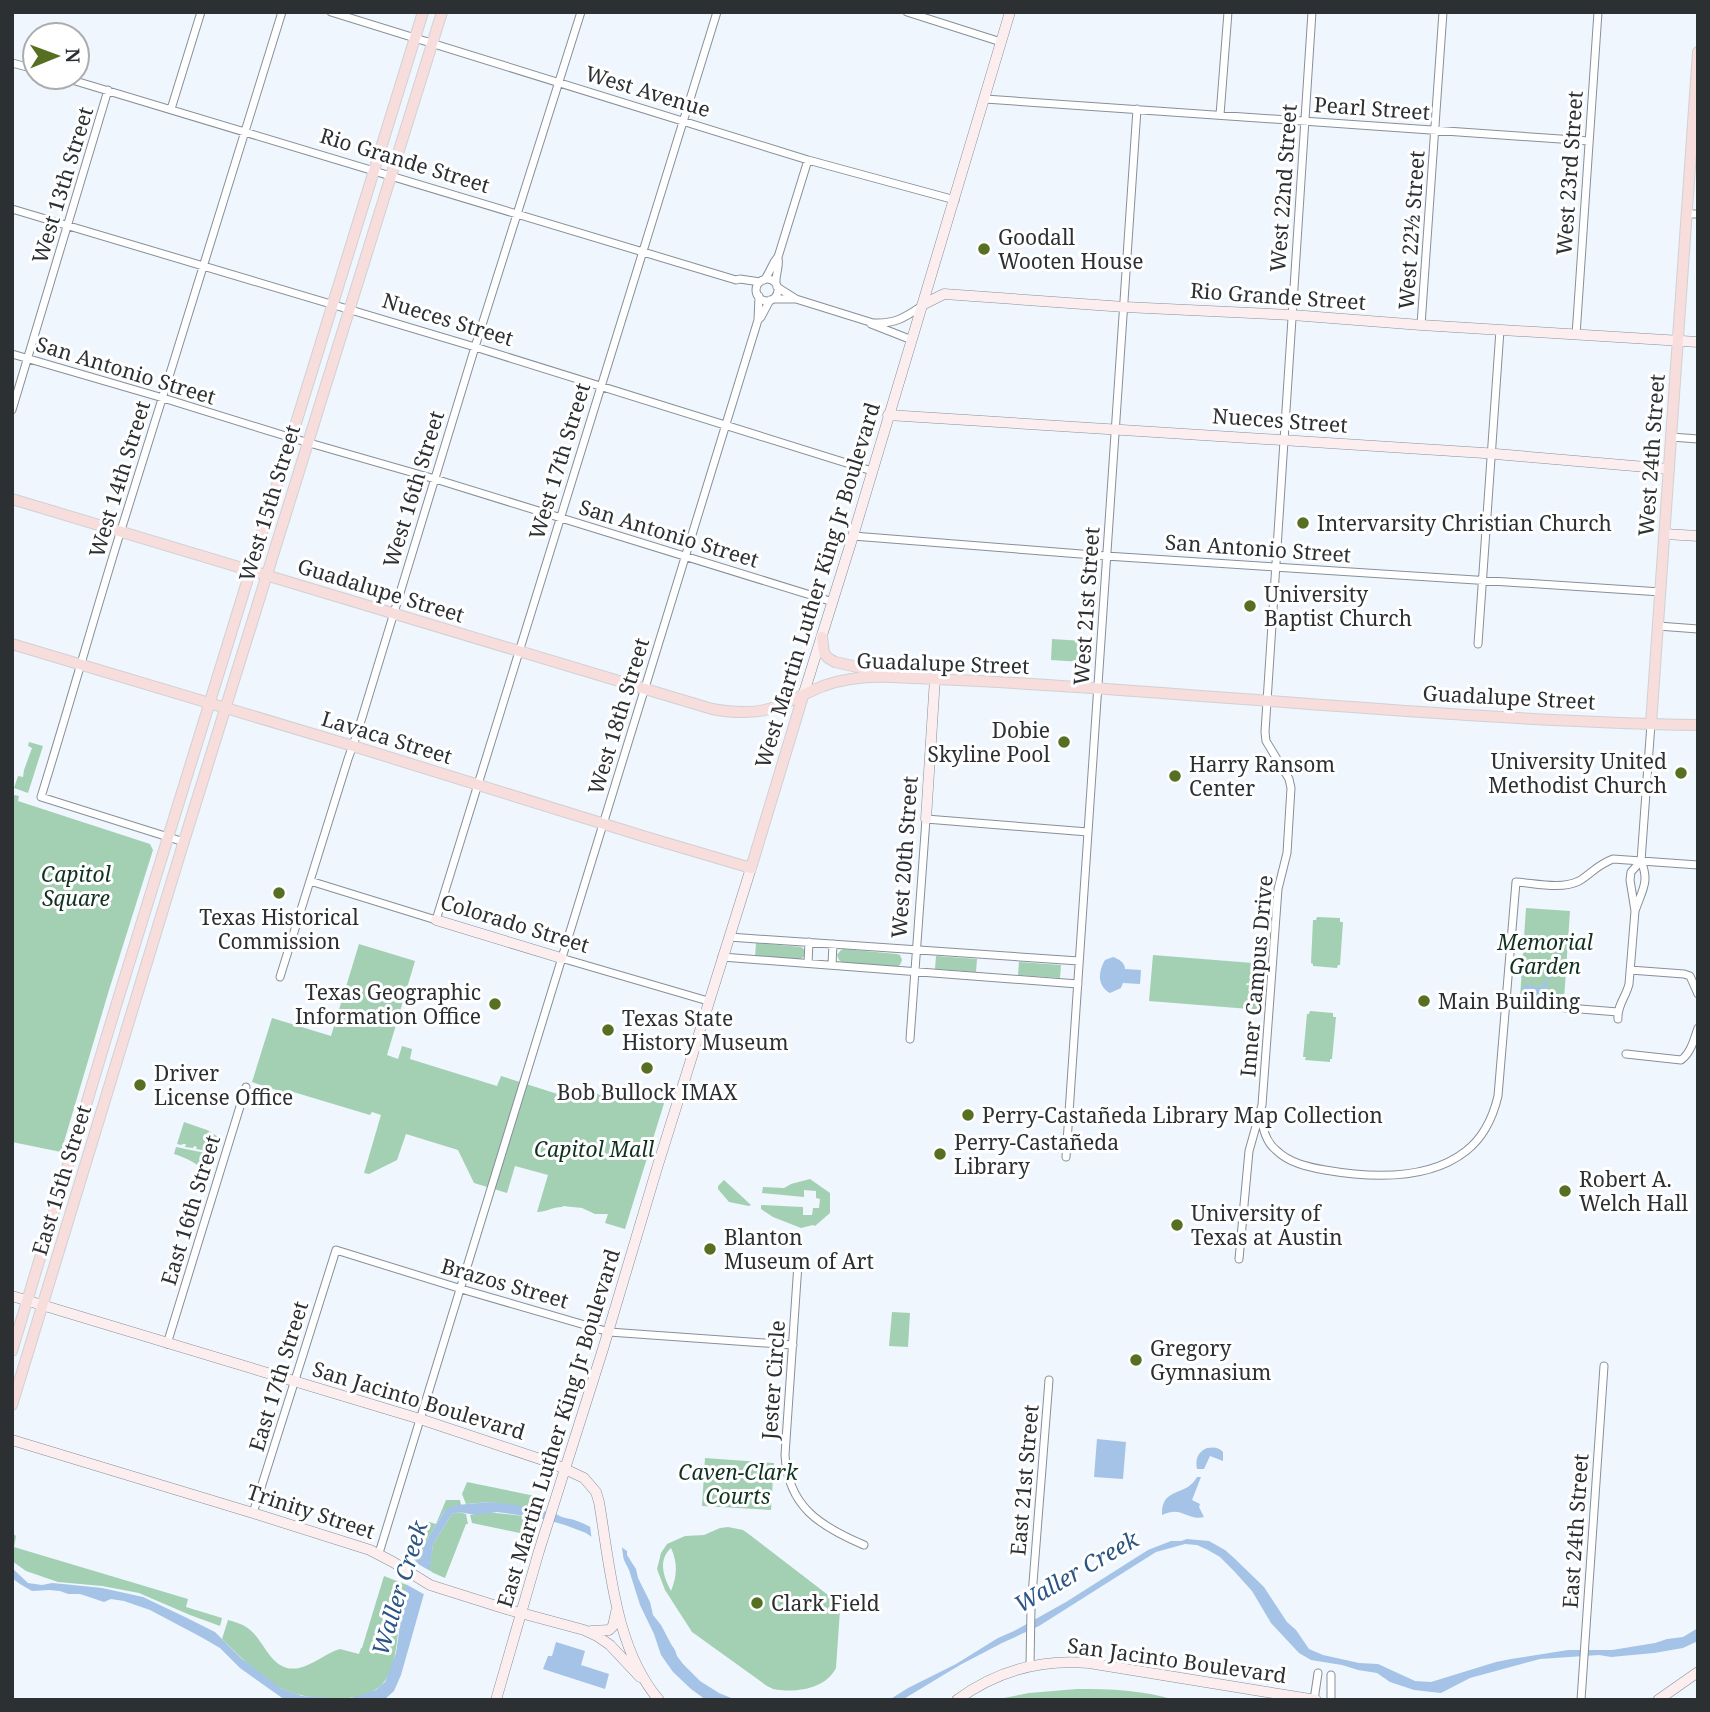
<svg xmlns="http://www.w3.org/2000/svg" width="1710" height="1712" font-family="'Noto Serif',serif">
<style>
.green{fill:#a3d0b3;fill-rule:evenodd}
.water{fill:#a4c3e7}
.pier{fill:#eff6fe}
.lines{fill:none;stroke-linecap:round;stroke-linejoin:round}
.street-casing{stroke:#878f98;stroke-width:9}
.secondary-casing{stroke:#878f98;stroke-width:11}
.primary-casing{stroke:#d1d1d2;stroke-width:12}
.street{stroke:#fff;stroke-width:7}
.secondary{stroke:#fceeee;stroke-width:10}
.primary{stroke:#f8dddd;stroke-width:10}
.poi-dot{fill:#566f21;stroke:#fff;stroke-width:2.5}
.labels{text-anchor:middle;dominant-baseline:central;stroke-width:6;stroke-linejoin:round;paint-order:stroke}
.street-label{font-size:21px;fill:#2c3033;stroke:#fff}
.poi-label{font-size:21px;fill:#2c3033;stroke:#fff;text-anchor:start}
.park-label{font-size:21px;font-style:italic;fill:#0e321f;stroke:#fff}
.water-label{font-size:23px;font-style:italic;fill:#2a5584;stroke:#fff}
</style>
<rect width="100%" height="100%" fill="#eff6fe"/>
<!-- green -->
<path class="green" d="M1052 639 1083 641 1082 662 1051 660Z
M29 742 43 746 28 793 14 788 18 776 23 777 24 770 32 748 28 746Z
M15 795 19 796 18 801 150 844 153 850 109 990 61 1152 12 1142V797Z
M1526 908 1570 911 1564 1000 1520 998Z
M1317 917 1340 918V922H1343L1340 965H1338L1337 968 1313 966V964L1311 963 1313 920H1316Z
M756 943 801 947 805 950V956L799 960 755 957Z
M359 944 415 961 387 1055 398 1059 402 1046 412 1049 410 1059 497 1086 501 1076 567 1097C571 1089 581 1085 589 1085 599 1101 616 1100 625 1084L666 1097 625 1229 605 1223 608 1214H595L582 1208 563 1206 562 1207C553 1207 546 1212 537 1212L548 1175 515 1166 507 1193 474 1183 458 1150 406 1134 397 1160 369 1174 364 1173 381 1115 372 1112 370 1115 290 1091 289 1094 252 1082 272 1018 331 1036Z
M844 949 897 954 900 955 902 960 900 965 896 967 843 963 839 960 837 955 841 950Z
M1153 955 1265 964 1264 982H1255V984L1247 983 1246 985 1255 986V989L1263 990 1262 1010 1149 1001Z
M936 956 977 959 976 972 935 969Z
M1019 962 1061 965 1060 978 1018 975Z
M1310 1011 1333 1013V1017H1336L1332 1059H1330V1062L1305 1060 1306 1057H1303L1307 1014H1309Z
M184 1122 207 1130 220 1138 216 1152 196 1149 197 1147 194 1146 193 1148 185 1147 186 1144H183L181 1145 177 1144Z
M176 1147 215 1155 209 1174 206 1176C201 1164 186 1158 174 1154Z
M810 1179 830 1193V1213L815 1226 813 1225 801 1228 773 1217 761 1209V1205L803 1207V1215H812L813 1208H819L820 1199 816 1198V1191L804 1190V1197L762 1193 763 1187 784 1188 791 1184Z
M724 1180 751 1205 749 1206 729 1202 718 1189V1186Z
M892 1312 910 1313 908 1347 889 1346Z
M705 1458 774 1463 771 1510 702 1506Z
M467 1482 540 1497 537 1509 491 1502 466 1504 462 1494Z
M446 1500H460L461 1505 445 1510 427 1540 419 1559 415 1561 412 1557 429 1522 436 1524Z
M458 1512 466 1514 468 1524H466L445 1578 429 1571 433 1544 452 1514Z
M487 1512 534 1517 529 1535 472 1523 470 1515Z
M728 1527 743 1530 750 1535 832 1598 839 1606 840 1610 836 1668C825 1690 794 1693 773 1689L767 1686 692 1632 665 1590 657 1569 661 1553 667 1544 685 1536 704 1535 720 1528ZM671 1548C678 1563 677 1576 671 1591 663 1576 658 1560 671 1548Z
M12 1533 16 1536 14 1547 188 1599 186 1607 222 1618 220 1626 190 1615 139 1593 102 1586 58 1582 26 1571 12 1561Z
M384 1576 407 1585C402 1597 405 1605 403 1616 402 1620 400 1623 399 1627 396 1645 396 1663 386 1679 371 1707 304 1701 280 1688 258 1676 240 1656 222 1639L228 1620C235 1622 243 1624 249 1629 266 1642 271 1673 299 1668 313 1665 326 1653 340 1649L359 1654 361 1648H362Z
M1077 1689C1110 1689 1143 1690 1175 1700H1000L999 1699 1029 1693Z"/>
<!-- water -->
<path class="water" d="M1559 944 1560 951 1556 959 1557 966 1553 976 1548 979V983L1544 993 1539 994 1523 993 1522 990 1526 984 1539 988 1547 980V972L1552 968 1555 960 1557 945Z
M1113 957C1119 959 1125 963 1125 969L1141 970 1140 984 1123 983 1121 988 1110 993C1097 986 1098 972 1105 960Z
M1097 1439 1126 1442 1123 1479 1094 1477Z
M1207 1448C1214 1447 1218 1447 1223 1452V1461L1210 1456 1204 1469H1197C1195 1459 1198 1452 1207 1448Z
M1197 1477H1201L1192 1500 1200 1504 1199 1507 1204 1517C1186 1521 1183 1505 1162 1515 1161 1486 1187 1497 1197 1477Z
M491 1502 517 1505 556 1514C563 1519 570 1518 577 1521 596 1528 612 1540 627 1551V1555L636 1569 638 1578 650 1602 653 1615 661 1625 671 1644 675 1650 677 1656 683 1664 700 1681 719 1693 736 1700H706L691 1689 673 1672 661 1655 654 1634 640 1605 629 1570 622 1556 613 1545 595 1539 586 1533 565 1525 540 1518 497 1512 476 1515 458 1512 452 1514 433 1544 429 1576 401 1675 394 1691 384 1700H285L240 1668 220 1648 201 1637 150 1610 124 1601 111 1599 104 1602 80 1594H68L60 1591 49 1590 32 1591 20 1584 12 1578V1568L28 1583 42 1585 52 1583 63 1584 102 1588 143 1597 185 1617 215 1632 242 1659 282 1689 302 1696 348 1699 376 1690 385 1682 396 1653 400 1625 403 1615V1594L415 1561 419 1559 427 1540 445 1510 456 1505Z
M1187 1539 1209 1541 1225 1550 1234 1558 1264 1587 1287 1622 1296 1630 1309 1649 1323 1655 1359 1663 1378 1664 1415 1681 1431 1682 1496 1662 1511 1659 1568 1650H1612L1655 1643 1667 1639 1683 1637 1698 1628V1641L1683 1648 1654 1653 1611 1657 1599 1655 1540 1659 1470 1678 1441 1693 1414 1690 1390 1682 1377 1673 1358 1670 1342 1665 1311 1660 1299 1653 1271 1623 1252 1591 1234 1571 1220 1557 1208 1550 1197 1545 1185 1544 1156 1552 1039 1626 1002 1643 960 1665 902 1700H889L908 1688 956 1664 998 1638 1014 1631 1066 1602 1148 1550 1171 1541H1181Z
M556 1642 585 1651 581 1665 609 1674 605 1689 543 1669 548 1656H552Z"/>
<!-- pier -->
<path class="pier" d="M590 1526 599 1529 621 1541 624 1562 620 1561 611 1548 592 1541Z
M413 1558 418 1564 432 1572 427 1596 404 1583Z"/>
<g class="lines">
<!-- street casing -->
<g class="street-casing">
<path id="street" d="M331 12 808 160 955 200
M907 12 1001 42
M12 63 35 69
M62 77 736 280 740 279 760 282
M985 99 1589 141
M171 109 201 12
M1220 115 1228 12
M12 209 475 347 872 471
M1687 214H1698
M756 290a11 11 0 1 1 22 0a11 11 0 1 1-22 0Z
M764 280C770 273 773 261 778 257L808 160
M776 284C775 275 780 266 778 258
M777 287 796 299 873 323C895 324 904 318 922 306
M773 299H796
M758 320 761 317 770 300
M871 324 912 340
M1421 325 1443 12
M1576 335 1598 12
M12 354 163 398 292 438 435 479 833 602
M12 410 108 90
M1671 437 1698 439
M853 536 1106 556 1661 592
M1658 626 1698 629
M1478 644 1500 330
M184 842 41 797C67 713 91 628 117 543 172 366 228 190 282 12
M310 881 436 920 717 12
M1635 911C1642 890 1650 882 1641 861L1651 724
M729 937 1079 961
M722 957 1078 984
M561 958 708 1001
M808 963 809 942
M832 965 833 944
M1630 970 1684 974 1690 976 1698 994
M280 977 348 759 357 734 475 347 581 12
M1506 1003 1618 1012
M1618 1019C1617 1005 1626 997 1629 984L1635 911 1630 880 1631 872 1641 861
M910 1039 926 819 1088 832
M1626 1054 1681 1060C1691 1053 1694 1039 1698 1028
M1261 1117C1263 1129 1266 1142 1276 1150 1289 1163 1308 1167 1325 1170 1371 1178 1428 1181 1466 1151 1484 1137 1493 1117 1498 1096L1516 882C1534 883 1561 890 1579 881 1592 873 1597 865 1613 859L1698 865
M1066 1157 1137 109
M1239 1259 1249 1151 1262 1105 1278 889 1287 853 1291 788 1289 779 1266 741 1265 732 1312 12
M798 1264 785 1455C788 1506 819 1526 864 1545
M167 1344 246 1087
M253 1513 336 1250 468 1291 609 1332 793 1345
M379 1553 758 320 759 296
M1030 1666 1031 1608 1049 1380
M1314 1700 1318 1673
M1331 1700V1675
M1581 1700 1604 1366"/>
</g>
<!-- secondary casing -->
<g class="secondary-casing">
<path id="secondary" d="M922 305 944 294 1125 307 1292 315 1421 325 1698 342
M888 415 1484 453 1669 469
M1665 534 1698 536
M803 696 853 536 1010 12
M926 819 935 678
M436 920 561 958
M12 1296 420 1419 552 1463 584 1478 596 1492 599 1502C610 1566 615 1649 659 1700
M12 1440 253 1513 370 1550 393 1562 430 1585 506 1609 584 1630 597 1636 610 1645 640 1677
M591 1631 609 1630 613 1626 616 1612
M496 1700 539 1551 603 1349 657 1168 751 868
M957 1700C996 1671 1041 1659 1089 1663L1316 1700
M1658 1700 1698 1672"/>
</g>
<!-- primary casing -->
<g class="primary-casing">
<path id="primary" d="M12 499 712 709C729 712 747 714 765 710 786 705 803 694 823 686 845 678 867 676 891 677 1160 687 1428 720 1698 725
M822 637 824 653 828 658 835 662 862 668 873 676
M12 644 353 746 646 837 751 868 803 696
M1651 724 1698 52
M12 1351 111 1022 423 12
M12 1405 180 854 442 12"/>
</g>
<!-- street -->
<use href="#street" class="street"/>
<!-- secondary -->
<use href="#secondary" class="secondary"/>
<!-- primary -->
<use href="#primary" class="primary"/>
</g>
<!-- markers -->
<g class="poi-dot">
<circle cx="984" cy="249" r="7"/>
<circle cx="1303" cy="523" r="7"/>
<circle cx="1250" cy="606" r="7"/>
<circle cx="1064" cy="742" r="7"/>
<circle cx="1681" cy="773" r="7"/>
<circle cx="1175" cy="776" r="7"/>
<circle cx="279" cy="893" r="7"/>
<circle cx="1424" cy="1001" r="7"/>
<circle cx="495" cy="1004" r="7"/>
<circle cx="608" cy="1030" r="7"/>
<circle cx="647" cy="1068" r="7"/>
<circle cx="140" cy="1085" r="7"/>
<circle cx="968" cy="1115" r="7"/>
<circle cx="940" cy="1154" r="7"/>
<circle cx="1565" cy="1191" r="7"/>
<circle cx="1177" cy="1225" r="7"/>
<circle cx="710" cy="1249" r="7"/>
<circle cx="1136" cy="1360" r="7"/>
<circle cx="757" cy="1603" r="7"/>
</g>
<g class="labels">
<!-- street labels -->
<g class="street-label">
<text transform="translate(648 91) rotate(17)">West Avenue</text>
<text transform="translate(1372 108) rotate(4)">Pearl Street</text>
<text transform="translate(405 160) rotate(17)">Rio Grande Street</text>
<text transform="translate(1569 173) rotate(-86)">West 23rd Street</text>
<text transform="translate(62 185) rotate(-73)">West 13th Street</text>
<text transform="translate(1283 188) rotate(-86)">West 22nd Street</text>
<text transform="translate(1411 230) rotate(-86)">West 22½ Street</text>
<text transform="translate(1278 296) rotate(4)">Rio Grande Street</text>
<text transform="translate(448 319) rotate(17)">Nueces Street</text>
<text transform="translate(126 370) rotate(17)">San Antonio Street</text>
<text transform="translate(1280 420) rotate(4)">Nueces Street</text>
<text transform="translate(1651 455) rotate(-86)">West 24th Street</text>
<text transform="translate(559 461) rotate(-73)">West 17th Street</text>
<text transform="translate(119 479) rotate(-73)">West 14th Street</text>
<text transform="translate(413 489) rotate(-73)">West 16th Street</text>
<text transform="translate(269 503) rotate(-73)">West 15th Street</text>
<text transform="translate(669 533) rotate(17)">San Antonio Street</text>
<text transform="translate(1258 548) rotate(4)">San Antonio Street</text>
<text transform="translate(817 585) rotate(-73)">West Martin Luther King Jr Boulevard</text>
<text transform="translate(381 590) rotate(17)">Guadalupe Street</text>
<text transform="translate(1086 606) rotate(-86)">West 21st Street</text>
<text transform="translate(943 663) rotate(2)">Guadalupe Street</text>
<text transform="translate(1509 697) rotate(3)">Guadalupe Street</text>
<text transform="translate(618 716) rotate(-73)">West 18th Street</text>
<text transform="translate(387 737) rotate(17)">Lavaca Street</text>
<text transform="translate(904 857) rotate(-86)">West 20th Street</text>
<text transform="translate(515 923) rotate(17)">Colorado Street</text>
<text transform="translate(1256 976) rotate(-85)">Inner Campus Drive</text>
<text transform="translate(61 1180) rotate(-73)">East 15th Street</text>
<text transform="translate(190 1210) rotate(-73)">East 16th Street</text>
<text transform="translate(505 1283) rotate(16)">Brazos Street</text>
<text transform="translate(278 1376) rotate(-73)">East 17th Street</text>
<text transform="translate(773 1380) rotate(-86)">Jester Circle</text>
<text transform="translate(419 1400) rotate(17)">San Jacinto Boulevard</text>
<text transform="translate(558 1428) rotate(-73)">East Martin Luther King Jr Boulevard</text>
<text transform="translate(1024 1480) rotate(-85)">East 21st Street</text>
<text transform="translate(311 1511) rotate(18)">Trinity Street</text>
<text transform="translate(1575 1531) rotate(-86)">East 24th Street</text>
<text transform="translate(1177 1660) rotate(8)">San Jacinto Boulevard</text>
</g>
<!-- poi labels -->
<g class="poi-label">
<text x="998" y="237">Goodall<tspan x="998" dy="24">Wooten House</tspan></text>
<text x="1317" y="523">Intervarsity Christian Church</text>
<text x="1264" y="594">University<tspan x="1264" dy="24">Baptist Church</tspan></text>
<text x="1050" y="730" text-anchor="end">Dobie<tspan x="1050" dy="24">Skyline Pool</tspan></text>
<text x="1667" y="761" text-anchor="end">University United<tspan x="1667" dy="24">Methodist Church</tspan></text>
<text x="1189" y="764">Harry Ransom<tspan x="1189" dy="24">Center</tspan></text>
<text x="279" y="917" text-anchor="middle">Texas Historical<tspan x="279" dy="24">Commission</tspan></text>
<text x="481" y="992" text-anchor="end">Texas Geographic<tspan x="481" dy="24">Information Office</tspan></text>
<text x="1438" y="1001">Main Building</text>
<text x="622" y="1018">Texas State<tspan x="622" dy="24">History Museum</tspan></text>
<text x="154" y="1073">Driver<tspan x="154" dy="24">License Office</tspan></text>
<text x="647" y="1092" text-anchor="middle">Bob Bullock IMAX</text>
<text x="982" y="1115">Perry-Castañeda Library Map Collection</text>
<text x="954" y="1142">Perry-Castañeda<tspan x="954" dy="24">Library</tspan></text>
<text x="1579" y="1179">Robert A.<tspan x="1579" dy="24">Welch Hall</tspan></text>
<text x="1191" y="1213">University of<tspan x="1191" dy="24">Texas at Austin</tspan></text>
<text x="724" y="1237">Blanton<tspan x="724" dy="24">Museum of Art</tspan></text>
<text x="1150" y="1348">Gregory<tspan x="1150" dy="24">Gymnasium</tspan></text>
<text x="771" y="1603">Clark Field</text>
</g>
<!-- park labels -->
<g class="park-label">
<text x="76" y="874">Capitol<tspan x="76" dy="24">Square</tspan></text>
<text x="1545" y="942">Memorial<tspan x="1545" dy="24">Garden</tspan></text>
<text x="594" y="1149">Capitol Mall</text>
<text x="738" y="1472">Caven-Clark<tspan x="738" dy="24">Courts</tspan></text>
</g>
<!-- water labels -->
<g class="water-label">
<text transform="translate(1076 1571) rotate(-30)">Waller Creek</text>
<text transform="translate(399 1588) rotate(-73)">Waller Creek</text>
</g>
</g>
<!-- border -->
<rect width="1710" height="1712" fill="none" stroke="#2c3033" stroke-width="28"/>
<!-- north arrow -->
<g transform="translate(56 56) rotate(89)"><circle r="33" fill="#ffffff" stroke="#abacad" stroke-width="2"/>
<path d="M0-5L12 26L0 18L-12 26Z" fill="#566f21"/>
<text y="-10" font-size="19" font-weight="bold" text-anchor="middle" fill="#2c3033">N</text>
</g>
</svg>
